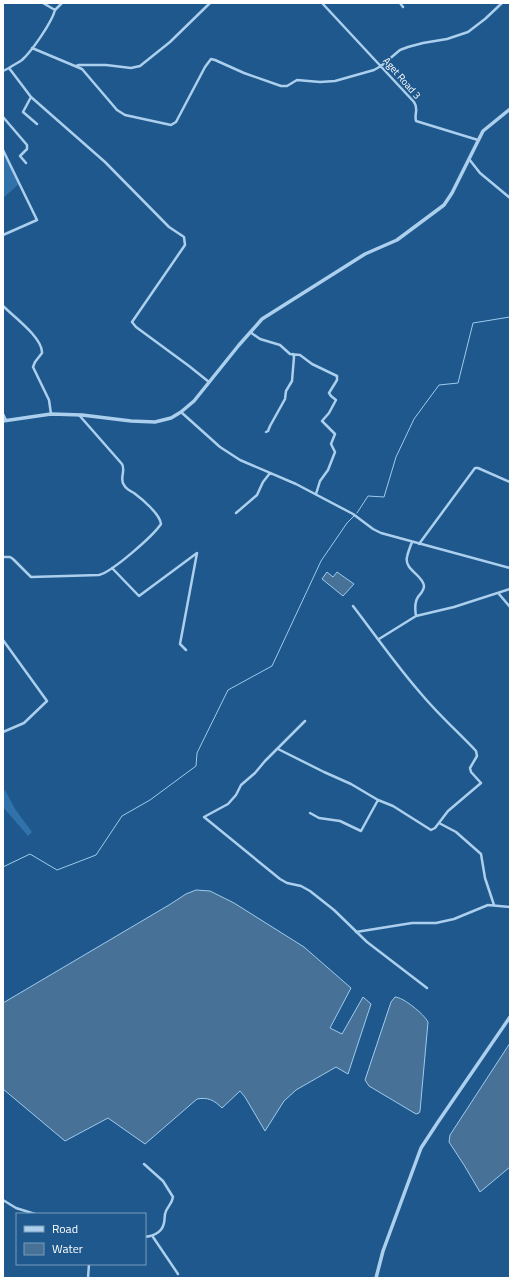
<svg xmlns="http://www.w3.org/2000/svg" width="513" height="1281" font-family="'Titillium Web',sans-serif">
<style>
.green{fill:#3172ab}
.water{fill:#487197;stroke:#9ecbee}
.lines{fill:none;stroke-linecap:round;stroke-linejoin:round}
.stream{stroke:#9ecbee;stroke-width:1}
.minor{stroke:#abcfed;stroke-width:2.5}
.tertiary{stroke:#abcfed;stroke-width:3.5}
.labels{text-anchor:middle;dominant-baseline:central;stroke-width:3;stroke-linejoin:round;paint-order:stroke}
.street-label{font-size:10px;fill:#fff;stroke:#1e588d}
</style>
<rect width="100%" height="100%" fill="#1e588d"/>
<!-- green -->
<path class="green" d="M3 150 19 184 3 198Z
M5 790 15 809 32 832 28 836 3 807V791Z"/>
<!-- water -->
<path class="water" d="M327 572 333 577 337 572 354 584 343 596 322 579Z
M196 890 210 891 234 903 304 947 351 988 330 1028 342 1034 363 997 371 1004 348 1074 336 1067 296 1090 284 1101 265 1131 245 1097 240 1091 222 1108C214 1100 208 1097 197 1099L145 1144 108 1118 65 1141 3 1089V1003L169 905 186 894Z
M395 997C403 997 424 1014 428 1022L420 1111 419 1113 416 1114 369 1086 365 1080 391 1002Z
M510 1043V1167L480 1192 464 1165 449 1142 450 1135Z"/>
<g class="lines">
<!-- stream -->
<path class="stream" d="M357 513 368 496 384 497 396 457 414 419 439 385 458 383 473 323 510 317
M3 867 30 854 57 870 96 855 122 816 150 800 196 766 197 753 228 690 272 666 321 561 347 523 354 516"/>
<!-- minor -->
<path class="minor" d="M322 3 414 102C419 109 414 114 416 121L478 140
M400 3 403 7
M55 10 62 3
M32 48 82 69 117 110 125 115 171 125 176 122 205 67 211 59 215 60 244 73 281 86H287L297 80 320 82 335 81 374 70 381 66 400 50 408 47 423 43 447 39 468 32 485 19 502 3
M76 66 79 65H106L131 68 140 66 170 42 210 3
M9 68C13 65 18 63 22 60 32 51 52 22 55 10L43 3
M3 71 9 68 31 97 23 112 37 124
M31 97 105 162 169 227 184 237 185 245 132 322 136 327 189 366 209 382
M3 117 27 145V149L20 156 26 163
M3 150 37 220 3 235
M469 159 480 173 510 198
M3 306C13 316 43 338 42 353L35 362 33 367 49 400 51 414
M250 332 260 339 280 345 290 354 300 355 312 364 337 376V380L329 393 331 396 336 400 329 413 322 421 335 434 331 444 335 452 328 470 320 481 316 494
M181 412 220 447 240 460 296 484 353 514 373 529 381 533 510 568
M3 414 6 420
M266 432 268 431 270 426 285 399 286 391 292 381 294 357 293 354
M236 513 257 495 263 482 270 473
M412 542C410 547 408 552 407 557 404 570 423 575 424 586 424 591 420 594 418 597 414 603 415 610 416 616
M419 544 475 468H478L510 482
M3 557H10L13 559 31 577 99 575C112 572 153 536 161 524 160 514 142 499 134 493 130 491 126 489 124 485 119 479 126 471 122 464L79 415
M112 568 139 596 197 553 180 644 186 650
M499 594 510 607
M379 639 416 616 454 607 510 589
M3 640 47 701 24 723 3 732
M305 721 265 761 255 773 241 785 236 795 228 804 204 817 280 879 287 883 301 886 310 891 334 910 367 942 427 988
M278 749 324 772 351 784 378 800 393 806 431 830 435 828 448 811 481 783 471 772 470 768 477 756 476 751C459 733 440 716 423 696 398 668 376 636 353 606
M310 813 319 818 340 821 361 831 378 800
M439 823 456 832 481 854 485 878 494 905
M356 932 412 923H436L454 919 488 905 510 907
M144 1164 163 1181 173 1197C172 1203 169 1205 166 1211 164 1215 165 1219 164 1223 162 1233 153 1236 145 1237
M3 1200 16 1208 35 1214
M153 1237 178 1274
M88 1278 89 1264"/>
<!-- tertiary -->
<path class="tertiary" d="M3 421 51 414 82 415 131 421 155 422 171 418 181 412 194 401 239 345 262 319 365 254 397 240 444 205 452 193 483 131 510 109
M376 1278 383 1251 421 1148 438 1122 510 1017"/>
</g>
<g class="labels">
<!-- street labels -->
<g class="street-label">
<text transform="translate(402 78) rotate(49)">Aget Road 3</text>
</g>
</g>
<!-- border -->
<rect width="513" height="1281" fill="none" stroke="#ffffff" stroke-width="8"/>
<!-- legend -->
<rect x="16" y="1213" width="130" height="52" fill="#1e588d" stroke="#789bbb"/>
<rect x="24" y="1226" width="20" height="6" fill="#abcfed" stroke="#789bbb"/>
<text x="52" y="1233" font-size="12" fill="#ffffff">Road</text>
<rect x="24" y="1243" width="20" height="12" fill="#487197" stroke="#789bbb"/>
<text x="52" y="1253" font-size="12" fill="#ffffff">Water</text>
</svg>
